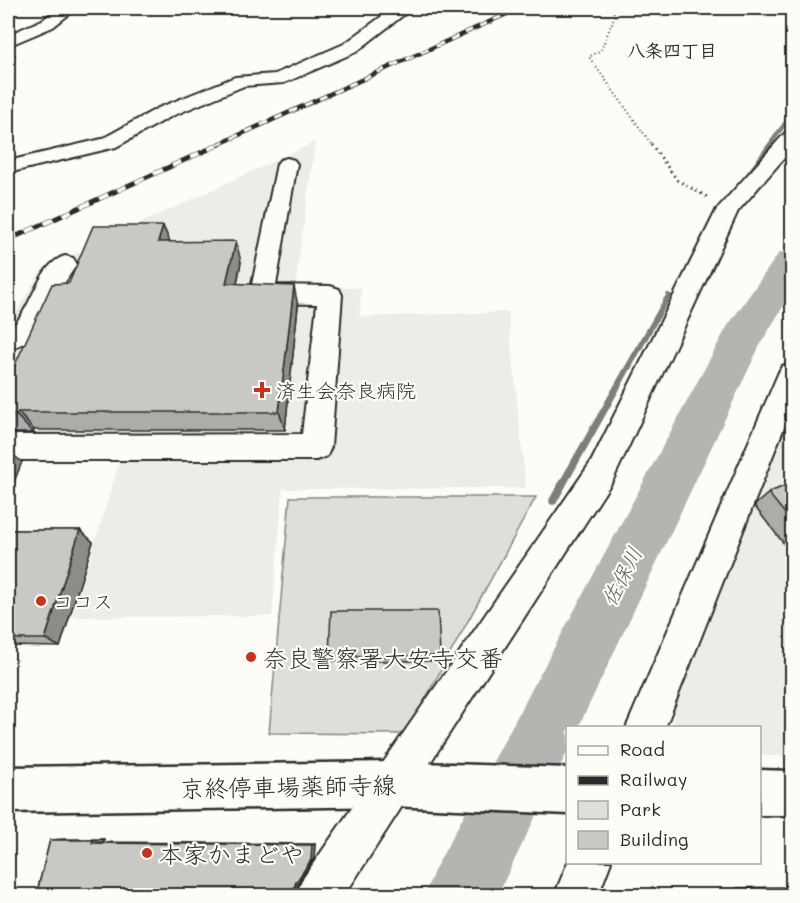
<svg xmlns="http://www.w3.org/2000/svg" width="800" height="903" font-family="Mali,'Klee One',sans-serif">
<style>
.built{fill:#edece8}
.green{fill:#dfdeda;stroke:#858482;stroke-width:1.5}
.lines{fill:none;stroke-linecap:round;stroke-linejoin:round}
.stream{fill:#7e7d7b;fill-rule:evenodd}
.river{fill:#b5b4b1;fill-rule:evenodd}
.minor-casing{stroke:#2b2b2b;stroke-width:4}
.major-casing{stroke:#2b2b2b;stroke-width:5}
.path-far1{stroke:#2b2b2b;stroke-width:2;stroke-dasharray:1 3;stroke-linecap:butt}
.path{stroke:#2b2b2b;stroke-width:3;stroke-dasharray:1.5 4;stroke-linecap:butt}
.minor{fill:#fdfcf7;fill-rule:evenodd}
.major{fill:#fdfcf7;fill-rule:evenodd}
.rail-far1-casing{stroke:#2b2b2b;stroke-width:4.5}
.rail-casing{stroke:#2b2b2b;stroke-width:5}
.rail-far1{stroke:#fdfcf7;stroke-width:3;stroke-dasharray:8;stroke-linecap:butt}
.rail{stroke:#fdfcf7;stroke-width:4;stroke-dasharray:10;stroke-linecap:butt}
.wall{fill:#adaca9;stroke:#2b2b2b;stroke-width:1.5}
.shaded-wall{fill:#8d8c89;stroke:#2b2b2b;stroke-width:1.5}
.building{fill:#c9c8c4;stroke:#2b2b2b;stroke-width:1.5}
.poi-dot{fill:#c8321e;stroke:#fdfcf7;stroke-width:2}
.labels{text-anchor:middle;dominant-baseline:central;stroke-width:4.5;stroke-linejoin:round;paint-order:stroke}
.far-neighbourhood-label{font-size:18px;font-weight:bold;fill:#2b2b2b;stroke:#fdfcf7}
.poi-label{font-size:20px;fill:#2b2b2b;stroke:#fdfcf7;text-anchor:start}
.water-label{font-size:21px;font-style:italic;fill:#5b5b5a;stroke:#fdfcf7}
.near-poi-label{font-size:24px;fill:#2b2b2b;stroke:#fdfcf7;text-anchor:start}
.near-street-label{font-size:24px;fill:#2b2b2b;stroke:#fdfcf7}
</style>
<rect width="100%" height="100%" fill="#fdfcf7"/>
<filter id="ink" filterUnits="userSpaceOnUse"><feTurbulence type="fractalNoise" baseFrequency=".0167" numOctaves="2"/><feDisplacementMap in="SourceGraphic" scale="12" xChannelSelector="R" yChannelSelector="G"/><feConvolveMatrix kernelMatrix="1 2 1 2 8 2 1 2 1" color-interpolation-filters="sRGB"/></filter>
<g filter="url(#ink)">
<!-- built -->
<path class="built" d="M315 142 295 287 361 288 360 317 508 312 526 488 283 489 272 616 72 617 120 460 8 461V320L14 316 42 269Z
M792 402V756H760V728H672L682 658Z"/>
<!-- green -->
<path class="green" d="M290 497H536L406 734 269 733Z"/>
<g class="lines">
<!-- stream -->
<path class="stream" d="M790 113H792V117L745 183H741V181Z
M667 293H669L672 295 556 504 553 505 550 504 549 501 550 498Z"/>
<!-- river -->
<path class="river" d="M792 249V292L761 343 578 728H568V750L497 896H424L434 871 727 327 779 253Z"/>
<!-- minor casing -->
<g class="minor-casing">
<path id="minor" d="M60 8H77L53 27 8 46V35L42 20Z
M393 8H416L414 11 406 13 356 52 284 83 244 86 172 116 116 147 8 173V161L102 139 158 108 235 77 275 74 344 44Z
M792 131V149L738 211 613 480 344 896H296L302 880 591 462 717 209 785 133Z
M287 158 294 160 297 164 276 285 330 286 339 289 342 295 331 447 327 456 316 460H8V435L302 434 317 304 262 303 253 300 250 294 277 164 280 160Z
M65 256 73 258 77 264 55 297 33 339 8 350V329C31 317 36 264 65 256Z
M792 363V407L665 728H626L778 374 782 366Z
M568 862H611L598 896H554Z"/>
</g>
<!-- major casing -->
<g class="major-casing">
<path id="major" d="M392 762 568 768V814L392 806 8 812V767Z
M760 770 792 771V815H760Z"/>
</g>
<!-- path-far1 -->
<path class="path-far1" d="M612 8 615 15 601 50 589 57 652 145"/>
<!-- path -->
<path class="path" d="M651 144 677 180 709 198"/>
<!-- minor -->
<use href="#minor" class="minor"/>
<!-- major -->
<use href="#major" class="major"/>
<!-- rail-far1 casing -->
<g class="rail-far1-casing">
<path id="rail-far1" d="M217 145 520 8"/>
</g>
<!-- rail casing -->
<g class="rail-casing">
<path id="rail" d="M8 240 220 144"/>
</g>
<!-- rail-far1 -->
<use href="#rail-far1" class="rail-far1"/>
<!-- rail -->
<use href="#rail" class="rail"/>
</g>
<!-- wall -->
<path class="wall" d="M163 226 170 242 241 262 237 284 298 306 285 430H34L33 433H10L8 431V380Z
M792 483V554L755 507 756 504 770 492Z
M8 530H80L93 542 60 647 8 646Z
M329 656H440L439 661H331Z
M63 839H104L103 842 315 844 314 858 300 879 294 896H36L50 840Z
M785 887 792 888V896H739L737 888Z"/>
<!-- shaded-wall -->
<path class="shaded-wall" d="M9 43 15 55 8 68V46Z
M163 226 172 246 158 242Z
M236 241 241 262 233 303 226 283Z
M294 286 298 306 285 430 279 412Z
M18 412 34 430 33 433 16 415Z
M11 453 22 462 8 497V463Z
M80 530 93 542 60 647 45 639Z
M104 839 103 842 92 843 93 840Z
M315 844 314 858 300 879 294 896H291L312 845Z"/>
<!-- building -->
<path class="building" d="M93 226H163L158 242 236 241 226 283 294 286 279 412H18L16 415H8V380L52 284 69 283Z
M8 453H11L8 463Z
M792 483V522L769 494 770 492Z
M8 530H80L45 639H8Z
M331 611H438L440 656H329Z
M50 840H93L92 843 312 845 311 860 296 882 291 896H36Z
M792 890V896H751L750 891Z"/>
</g>
<!-- markers -->
<g class="poi-dot">
<path d="M259 381h6v6h6v6h-6v6h-6v-6h-6v-6h6z"/>
<circle cx="41" cy="601" r="6"/>
<circle cx="251" cy="657" r="6"/>
<circle cx="147" cy="853" r="6"/>
</g>
<g class="labels">
<!-- far-neighbourhood labels -->
<g class="far-neighbourhood-label">
<text x="672" y="50">八条四丁目</text>
</g>
<!-- poi labels -->
<g class="poi-label">
<text x="276" y="390">済生会奈良病院</text>
<text x="53" y="601">ココス</text>
</g>
<!-- water labels -->
<g class="water-label">
<text transform="translate(621 576) rotate(-63)">佐保川</text>
</g>
<!-- near-poi labels -->
<g class="near-poi-label">
<text x="263" y="657">奈良警察署大安寺交番</text>
<text x="159" y="853">本家かまどや</text>
</g>
<!-- near-street labels -->
<g class="near-street-label">
<text transform="translate(288 786) rotate(-1)">京終停車場薬師寺線</text>
</g>
</g>
<!-- margin -->
<rect width="800" height="903" fill="none" stroke="#fdfcf7" stroke-width="30"/>
<rect x="15" y="15" width="770" height="873" fill="none" stroke="#2b2b2b" stroke-width="2" filter="url(#ink)"/>
<!-- legend -->
<rect x="566" y="726" width="195" height="138" fill="#fdfcf7" stroke="#a9a8a5" stroke-width="1.5"/>
<rect x="578" y="746" width="30" height="9" fill="#fdfcf7" stroke="#a9a8a5" stroke-width="1.5"/>
<text x="620" y="756" font-size="18" fill="#2b2b2b">Road</text>
<rect x="578" y="776" width="30" height="9" fill="#2b2b2b" stroke="#a9a8a5" stroke-width="1.5"/>
<text x="620" y="786" font-size="18" fill="#2b2b2b">Railway</text>
<rect x="578" y="801" width="30" height="18" fill="#dfdeda" stroke="#a9a8a5" stroke-width="1.5"/>
<text x="620" y="816" font-size="18" fill="#2b2b2b">Park</text>
<rect x="578" y="831" width="30" height="18" fill="#c9c8c4" stroke="#a9a8a5" stroke-width="1.5"/>
<text x="620" y="846" font-size="18" fill="#2b2b2b">Building</text>
</svg>
